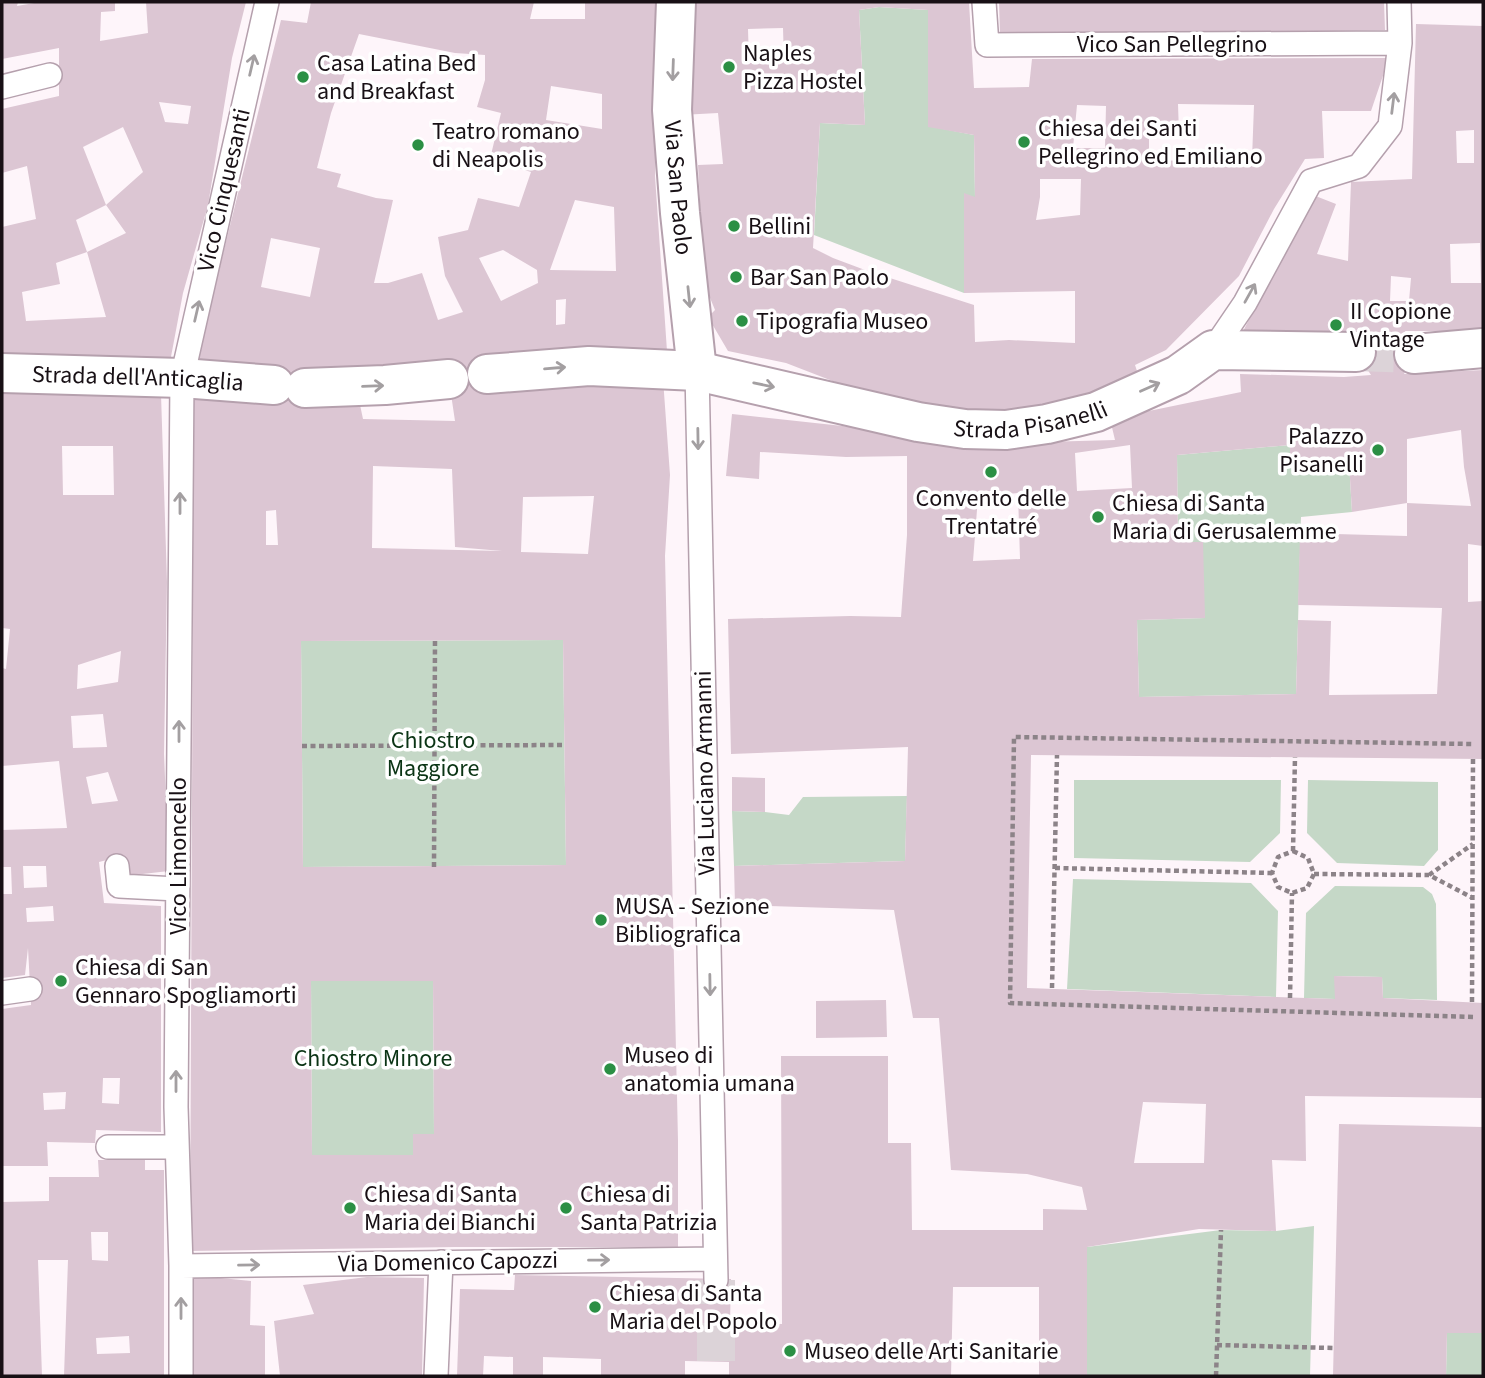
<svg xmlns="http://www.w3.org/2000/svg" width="1485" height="1378" font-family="'Source Sans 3',sans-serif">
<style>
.green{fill:#c5d8c7}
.building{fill:#dcc6d3;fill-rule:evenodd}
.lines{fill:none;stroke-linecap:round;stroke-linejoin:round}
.street-tunnel{stroke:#dcd3d8;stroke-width:38;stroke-dasharray:38 19;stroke-linecap:butt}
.lane-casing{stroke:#b5a0ad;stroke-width:26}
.street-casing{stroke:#b5a0ad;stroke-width:42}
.path{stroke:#8c8388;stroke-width:4.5;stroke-dasharray:5 3.5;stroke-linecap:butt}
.lane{stroke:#fff;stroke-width:23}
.street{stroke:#fff;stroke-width:38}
.oneway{stroke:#a39fa1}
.poi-dot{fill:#2b8f44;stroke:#fff;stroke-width:2.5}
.labels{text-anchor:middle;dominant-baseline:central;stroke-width:7;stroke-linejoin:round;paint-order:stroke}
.street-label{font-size:24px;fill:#181015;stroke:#fff}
.poi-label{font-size:24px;fill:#181015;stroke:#fff;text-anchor:start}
.park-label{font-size:24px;fill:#0b3415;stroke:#fff}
</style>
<rect width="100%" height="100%" fill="#fef5fa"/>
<!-- green -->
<path class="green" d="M879 7 928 10V126L974 135 975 197 964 293 814 235 820 123 865 125 859 10Z
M1290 445V462H1349L1352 512 1301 517 1296 694 1139 697 1137 620 1205 618 1178 542 1177 455Z
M563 640 566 865 303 867 301 641Z
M1074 780H1281L1280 833 1250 862 1074 858Z
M1308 780 1438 782V850L1424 866 1337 863 1307 833Z
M907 796 905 861 734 866 732 811 765 812 789 815 803 797Z
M1073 879 1251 883 1278 911 1276 997 1067 989Z
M1335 886 1423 887 1432 894 1436 904 1437 1000 1383 998 1382 977 1335 976V999L1304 998 1306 913Z
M311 981H433L434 1134H413V1155H312Z
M1314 1226 1310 1376H1087V1247L1221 1230 1276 1231Z
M1447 1333H1483V1376H1446Z"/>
<!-- building -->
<path class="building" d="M2 2H18L17 6 40 2H115V11L101 12 100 41 148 33 146 2H246L232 58 208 205 183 293 170 362 2 355V227L36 219 27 166 2 173V109L59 96V48L2 59ZM159 102 191 106 188 124 165 122ZM123 127 143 172 106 205 83 147ZM106 205 126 233 87 252 76 220ZM87 252 106 317 26 321 22 292 60 284 56 263Z
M311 2H534L530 19H585V2H661L655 176 667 351 663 379 670 475 665 556 678 1141V1247H455L190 1251 193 571 189 486 194 371 281 20 307 23ZM359 34 455 53 485 55V80L477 107 501 113 490 159 531 172 519 207 478 198 468 230 438 237 445 276 463 312 438 320 422 273 388 283H374L393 200 376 198 337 187 341 174 317 168 331 113ZM551 86 602 94V129L546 120ZM575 200 614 207 616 271 550 270ZM271 238 320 248 310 297 261 287ZM503 250 537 270 538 283 501 301 479 258ZM566 299 565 324 556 325V300ZM448 374 455 421 363 419 359 400ZM373 466 452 469 455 547 502 551 372 548ZM594 496 588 554 521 552 523 497ZM276 510 278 545H266V511ZM563 640 566 865 303 867 301 641ZM311 981H433L434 1134H413V1155H312Z
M687 2H969L974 88 1029 87 1032 59 1389 58 1371 111H1322L1324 158 1305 159 1274 209 1239 276 1166 350 1135 365 1140 380 1086 401 976 418 861 392 786 363 728 351 708 317 715 310 704 283 698 165 723 164 718 113 681 115ZM879 7 928 10V127L974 135 975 197 964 193V293L1075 291V343L1009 340 975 342 974 305 865 270 833 258 813 248 820 123 865 125 859 10ZM783 28 784 62 749 63 748 29ZM1178 104 1254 105 1252 159 1149 161V134H1179ZM1077 105 1106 106 1105 148H1073ZM1040 179H1081L1080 215 1036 220 1040 197Z
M999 2H1384L1385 30 1239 33 1000 34Z
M1416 24 1483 26V331H1405L1414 354 1404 374 1483 370V546L1468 544V602L1483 601V759L1031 755 1027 988 1335 999 1334 976 1382 977 1383 998 1483 1003V1098L1305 1096 1306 1161 1272 1160 1276 1231 1199 1229 1087 1247V1376H1039V1287H953L951 1376H729V1362L685 1361V1376H601V1359L543 1357V1376H513V1357L484 1356 483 1376H457L460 1289 514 1290 515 1275 731 1279 730 1323 782 1324 781 1056H888V1143H911L912 1230H1043V1209L1087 1210 1082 1187 1027 1174 951 1170 939 1018H913L894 910 735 905 734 866 905 861 908 747 731 754 728 619 850 616 901 617 907 535V456L846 457 760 452 759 479 726 476 732 414 907 433 967 444 1115 440 1110 419 1241 392 1240 374 1344 377 1371 375 1356 352 1237 343 1313 195 1336 204 1317 254 1348 261 1351 182 1412 179ZM1474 130V163H1457L1456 131ZM1480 243 1481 283H1451L1450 244ZM1391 276 1411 278 1409 301H1390ZM1461 430 1464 467 1471 506 1407 503V536L1300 533 1298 605 1442 608 1437 694 1329 695 1331 621 1298 620 1296 694 1139 697 1137 620 1205 618 1203 542H1178L1177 455 1290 445V463L1349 462 1352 512 1407 503V439ZM1130 445 1132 488 1077 491 1075 453ZM1018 493 1020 559 973 561 978 497ZM1143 1102 1206 1104 1204 1163H1134Z
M2 388 161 394 167 582 164 754 169 871 125 876 123 856 99 862 104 903 161 906V1132L96 1130 95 1143 47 1142 48 1166H2V1009L31 1005 28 948 25 975 2 978V894H12L11 867H2V830L67 828 59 761 2 766V668L6 669 10 629 2 628ZM62 446H113L114 495H63ZM121 651 118 682 77 689 78 665ZM103 714 107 747 73 748 71 716ZM108 772 118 801 92 804 86 777ZM23 866H46L47 887 24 888ZM53 906 54 921 27 922 26 908ZM103 1078H120L119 1104 102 1103ZM66 1092 65 1109 44 1110 43 1093Z
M732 777 765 778V812L732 811Z
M886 1000 887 1037 816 1038V1001Z
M1339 1124 1483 1127V1333H1447L1446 1376H1333Z
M98 1160H145V1170H164V1376H64L68 1260H38L42 1376H2V1202L49 1201V1177H99ZM91 1232H108V1261L92 1260ZM129 1336 130 1353 97 1354 96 1338Z
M191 1275 251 1281 250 1325 265 1326V1376H190Z
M367 1277 424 1278 422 1376H280L274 1321 314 1314 303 1285Z"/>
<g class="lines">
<!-- street-tunnel -->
<path class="street-tunnel" d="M1356 352 1414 354
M716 1361V1280"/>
<!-- lane casing -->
<g class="lane-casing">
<path id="lane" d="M984 2 987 45 1400 43
M2 87 50 75
M1213 350 1245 303 1311 181 1359 166 1390 126 1400 43 1399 2
M697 371 716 1280
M117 866 119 886 177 889
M2 993 30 989
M108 1147H177
M181 1266 715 1259
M181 1376V1266L176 1107 182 378 267 2
M436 1376 441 1262"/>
</g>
<!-- street casing -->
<g class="street-casing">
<g id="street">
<path id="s1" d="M676 2 672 110 680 213 697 371"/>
<path d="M1414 354 1483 348"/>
<path id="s2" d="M2 373 182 378 274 385"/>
<path id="s3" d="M487 374 589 366 697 371 918 422 965 429 1006 430 1047 424 1096 412 1178 375 1213 350 1356 352"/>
<path d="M305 388 385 385 449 379"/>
</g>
</g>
<!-- path -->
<path class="path" d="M302 746 565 745
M1293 851 1308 858 1314 874 1307 888 1292 893 1278 887 1272 873 1278 857Z
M1293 851 1295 757
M434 867 435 640
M1055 868 1272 873
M1314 874 1429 875 1471 897
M1429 875 1473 844
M1052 988 1057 755
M1290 998 1292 893
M1472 1002 1473 759
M1473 1017 1010 1003 1014 737 1473 744
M1217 1345 1333 1348
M1216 1376 1221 1230"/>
<!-- lane -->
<use href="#lane" class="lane"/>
<!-- street -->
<use href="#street" class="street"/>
</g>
<!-- one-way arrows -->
<defs><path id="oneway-shaft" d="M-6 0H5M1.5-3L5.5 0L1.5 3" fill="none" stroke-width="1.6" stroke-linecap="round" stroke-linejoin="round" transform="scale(1.75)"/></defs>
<g class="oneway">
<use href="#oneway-shaft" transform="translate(252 65) rotate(-77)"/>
<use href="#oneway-shaft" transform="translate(673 70) rotate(92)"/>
<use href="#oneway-shaft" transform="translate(1393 103) rotate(-83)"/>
<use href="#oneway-shaft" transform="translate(1250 293) rotate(-61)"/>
<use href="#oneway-shaft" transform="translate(689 297) rotate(84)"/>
<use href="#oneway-shaft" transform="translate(197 311) rotate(-77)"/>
<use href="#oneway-shaft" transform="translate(555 368) rotate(-5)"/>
<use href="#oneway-shaft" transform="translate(764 385) rotate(12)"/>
<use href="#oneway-shaft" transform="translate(373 386) rotate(-2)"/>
<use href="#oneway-shaft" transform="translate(1150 387) rotate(-24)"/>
<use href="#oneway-shaft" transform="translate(698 439) rotate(89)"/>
<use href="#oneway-shaft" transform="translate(180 503) rotate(-90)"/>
<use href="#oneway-shaft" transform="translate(179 731) rotate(-90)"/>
<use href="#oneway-shaft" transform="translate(710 985) rotate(89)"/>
<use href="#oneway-shaft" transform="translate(176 1081) rotate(-90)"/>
<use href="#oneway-shaft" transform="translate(599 1260) rotate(-1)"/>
<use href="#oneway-shaft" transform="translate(249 1265) rotate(-1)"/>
<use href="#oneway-shaft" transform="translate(181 1308) rotate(-90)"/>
</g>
<!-- markers -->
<g class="poi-dot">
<circle cx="729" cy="67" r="7"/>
<circle cx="303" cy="77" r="7"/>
<circle cx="1024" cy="142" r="7"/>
<circle cx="418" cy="145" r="7"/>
<circle cx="734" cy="226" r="7"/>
<circle cx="736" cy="277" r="7"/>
<circle cx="742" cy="321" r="7"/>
<circle cx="1336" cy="325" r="7"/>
<circle cx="1378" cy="450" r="7"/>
<circle cx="991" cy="472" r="7"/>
<circle cx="1098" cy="517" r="7"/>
<circle cx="601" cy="920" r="7"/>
<circle cx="61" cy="981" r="7"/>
<circle cx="610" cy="1069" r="7"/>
<circle cx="350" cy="1208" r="7"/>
<circle cx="566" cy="1208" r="7"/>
<circle cx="595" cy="1307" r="7"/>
<circle cx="790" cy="1351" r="7"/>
</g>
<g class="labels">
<!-- street labels -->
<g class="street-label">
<text x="1172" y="44">Vico San Pellegrino</text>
<text stroke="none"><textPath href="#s1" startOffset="186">Via San Paolo</textPath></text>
<text transform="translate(224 190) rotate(-77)">Vico Cinquesanti</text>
<text stroke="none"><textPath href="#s2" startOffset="136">Strada dell'Anticaglia</textPath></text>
<text stroke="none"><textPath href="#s3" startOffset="551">Strada Pisanelli</textPath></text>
<text transform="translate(705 773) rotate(-91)">Via Luciano Armanni</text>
<text transform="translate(178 856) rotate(-90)">Vico Limoncello</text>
<text transform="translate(448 1262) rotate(-1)">Via Domenico Capozzi</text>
</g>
<!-- poi labels -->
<g class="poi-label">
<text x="743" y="53">Naples<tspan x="743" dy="28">Pizza Hostel</tspan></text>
<text x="317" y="63">Casa Latina Bed<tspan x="317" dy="28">and Breakfast</tspan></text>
<text x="1038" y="128">Chiesa dei Santi<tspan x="1038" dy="28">Pellegrino ed Emiliano</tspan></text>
<text x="432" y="131">Teatro romano<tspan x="432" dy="28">di Neapolis</tspan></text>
<text x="748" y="226">Bellini</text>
<text x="750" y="277">Bar San Paolo</text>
<text x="1350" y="311">II Copione<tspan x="1350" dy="28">Vintage</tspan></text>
<text x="756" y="321">Tipografia Museo</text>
<text x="1364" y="436" text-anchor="end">Palazzo<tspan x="1364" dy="28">Pisanelli</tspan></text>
<text x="991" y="498" text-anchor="middle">Convento delle<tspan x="991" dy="28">Trentatré</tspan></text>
<text x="1112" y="503">Chiesa di Santa<tspan x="1112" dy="28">Maria di Gerusalemme</tspan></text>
<text x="615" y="906">MUSA - Sezione<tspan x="615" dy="28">Bibliografica</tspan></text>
<text x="75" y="967">Chiesa di San<tspan x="75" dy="28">Gennaro Spogliamorti</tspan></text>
<text x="624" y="1055">Museo di<tspan x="624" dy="28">anatomia umana</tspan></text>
<text x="364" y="1194">Chiesa di Santa<tspan x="364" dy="28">Maria dei Bianchi</tspan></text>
<text x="580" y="1194">Chiesa di<tspan x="580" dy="28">Santa Patrizia</tspan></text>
<text x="609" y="1293">Chiesa di Santa<tspan x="609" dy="28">Maria del Popolo</tspan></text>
<text x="804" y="1351">Museo delle Arti Sanitarie</text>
</g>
<!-- park labels -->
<g class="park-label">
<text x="433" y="740">Chiostro<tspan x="433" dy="28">Maggiore</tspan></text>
<text x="373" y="1058">Chiostro Minore</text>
</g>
</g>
<!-- border -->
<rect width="1485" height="1378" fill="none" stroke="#181015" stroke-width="7"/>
</svg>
